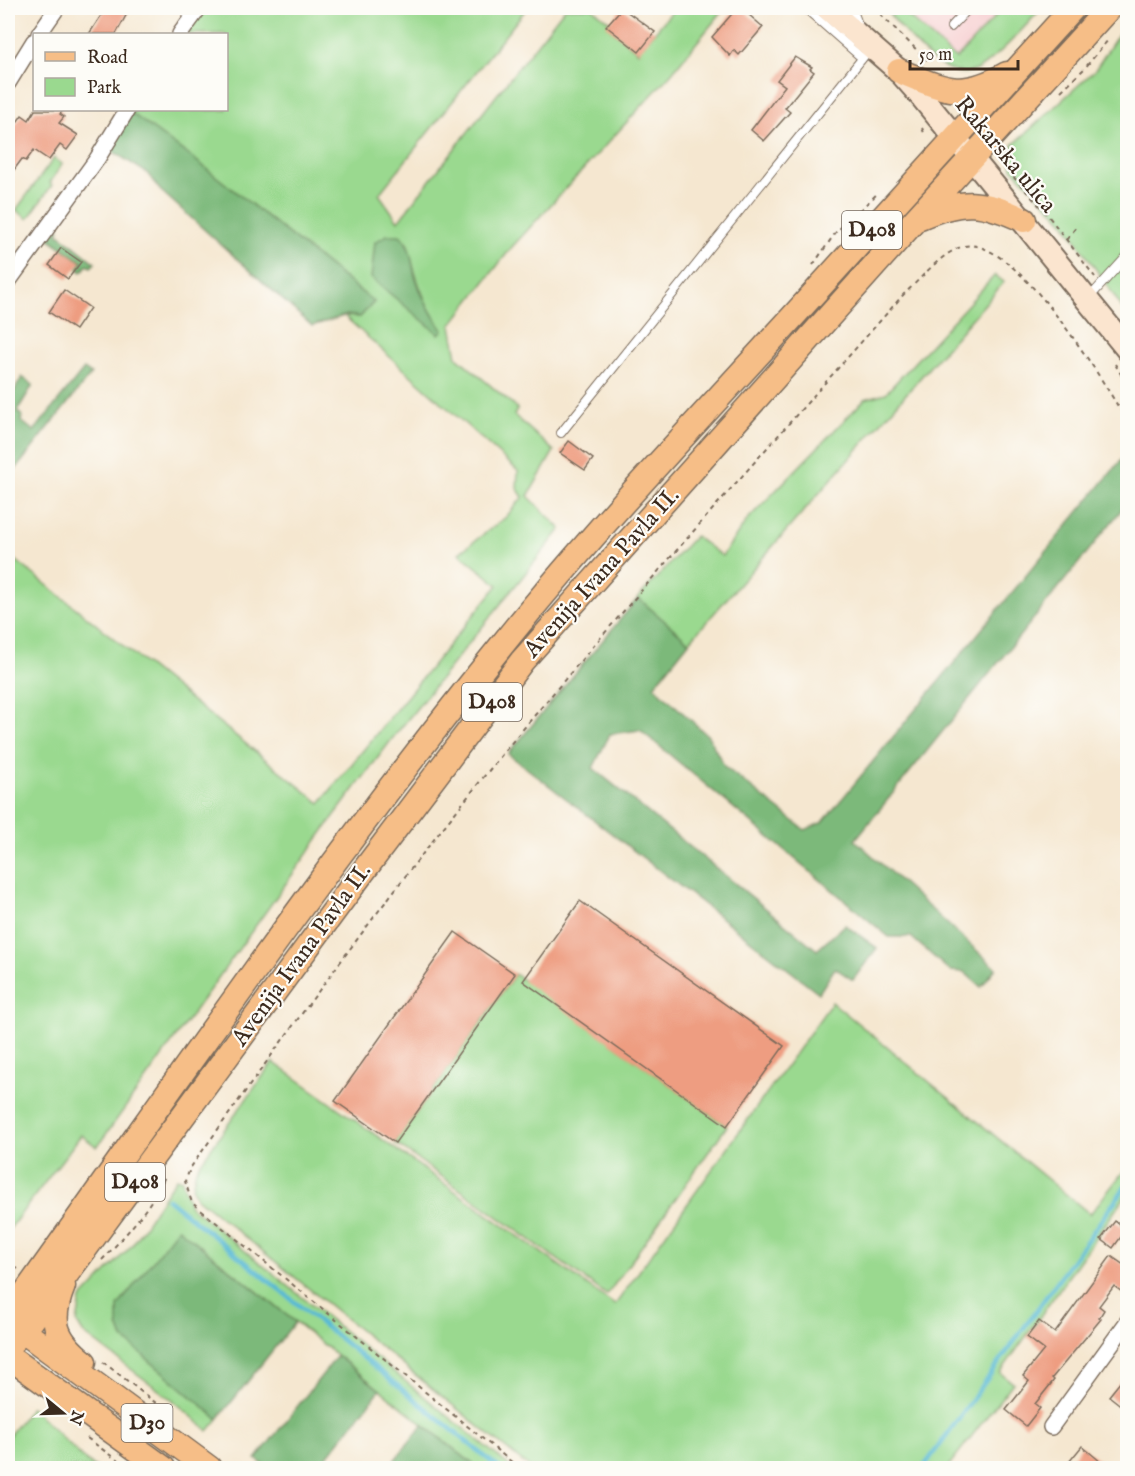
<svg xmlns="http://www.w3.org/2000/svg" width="1135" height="1476" font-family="'IM FELL English',serif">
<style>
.built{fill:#f7cfd1}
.green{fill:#9ad98f;stroke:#6a8256;stroke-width:1.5;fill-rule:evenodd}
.forest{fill:#7bb97a;stroke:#5b724c;stroke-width:1.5}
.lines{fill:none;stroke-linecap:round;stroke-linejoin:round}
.stream{stroke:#56b9d5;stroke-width:4.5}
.building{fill:#ee9d81}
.lane-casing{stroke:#7c6c5c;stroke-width:10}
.street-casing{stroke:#7c6c5c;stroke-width:18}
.secondary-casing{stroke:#7c6c5c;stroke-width:26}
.primary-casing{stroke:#7c6c5c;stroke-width:27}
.path{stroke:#7c6c5c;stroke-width:2;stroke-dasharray:4.5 4.5;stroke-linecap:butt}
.lane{stroke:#fff;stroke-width:8}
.street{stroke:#fff;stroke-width:15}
.secondary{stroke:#fbe5cf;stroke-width:22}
.primary{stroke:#f6be87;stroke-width:24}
.labels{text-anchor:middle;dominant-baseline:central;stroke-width:4.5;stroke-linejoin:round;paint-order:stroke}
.shield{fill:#fdfcf7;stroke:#75695f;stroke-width:1.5}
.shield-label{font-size:22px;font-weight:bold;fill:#3b2a1e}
.street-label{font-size:24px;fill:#3b2a1e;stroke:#fdfcf7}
</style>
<rect width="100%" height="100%" fill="#fdfcf7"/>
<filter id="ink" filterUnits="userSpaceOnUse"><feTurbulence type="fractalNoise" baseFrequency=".0167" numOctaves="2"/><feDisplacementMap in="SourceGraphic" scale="12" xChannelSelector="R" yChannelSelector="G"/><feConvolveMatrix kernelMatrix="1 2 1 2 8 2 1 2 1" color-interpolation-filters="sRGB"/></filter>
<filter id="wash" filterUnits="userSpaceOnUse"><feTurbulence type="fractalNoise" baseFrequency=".008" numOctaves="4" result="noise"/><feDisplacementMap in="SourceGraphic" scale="24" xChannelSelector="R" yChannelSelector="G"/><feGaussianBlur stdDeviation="1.35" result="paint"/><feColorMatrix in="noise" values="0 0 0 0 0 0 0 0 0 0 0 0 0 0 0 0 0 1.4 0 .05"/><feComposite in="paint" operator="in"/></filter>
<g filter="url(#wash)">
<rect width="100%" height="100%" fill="#f5e7d0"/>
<!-- built -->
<path class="built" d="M899 8H1003L956 59Z"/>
<!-- green -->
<path class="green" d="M203 8H527L379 194 398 221 565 8H592L610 22 607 26 638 52 675 8H725L671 74 512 247 451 325 457 357 518 409 514 415 554 451 528 496 561 529 392 739 335 815 97 1147 81 1135 8 1231V554L320 803 498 585 459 553 506 517 523 497 517 488 518 471 344 316 360 317 374 302 198 162 131 113 133 110H226V34H185ZM407 241C414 273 423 303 442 330L375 243Z
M884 8H899L956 59 1003 8H1042C1025 26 1000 56 978 69 944 88 903 29 884 8Z
M1127 21V315L1063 221 1012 168 1010 152 1014 144 1095 70Z
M54 158 62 164 50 183 52 185 28 219 16 210Z
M995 275 1004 282 689 642 638 598 695 536 722 556 748 519 865 399 886 393Z
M515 974 727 1126 607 1295 395 1143Z
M832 1002 1090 1214 1127 1167V1194L1000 1373 1013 1383 947 1468H530L197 1198 192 1189 196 1169 273 1062 615 1305Z
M176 1178 182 1180 190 1206 512 1468H478L178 1228 118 1325 123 1338 218 1419 208 1431 180 1406 83 1333 77 1323 81 1299 132 1245Z
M31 1407 86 1461 97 1468H8V1437Z"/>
<!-- forest -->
<path class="forest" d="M131 113 198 162 374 302 360 317 347 315 312 326 160 190 147 173 109 149Z
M55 226 60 230 58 233 95 263 91 267 87 265 82 272 78 269 82 262 47 237Z
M387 235H400C412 246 411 263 416 279 422 297 431 314 443 330L439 334 371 278 375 242Z
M84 369 91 374 8 479V402L22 377 33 385 17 411 22 416 21 421 34 431Z
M1127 453V503L855 840 996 968 981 987 964 972 950 971 911 937H889L640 730 610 734 593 768 817 950 845 925 877 948 853 980 835 968 819 993 508 754 638 598 689 642 654 686 708 736 725 767 805 830 823 822Z
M178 1228 295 1322 218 1419 123 1338 118 1325V1306Z
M337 1356 380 1390 318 1468H268L256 1459Z
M423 1425 478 1468H388Z"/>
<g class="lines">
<!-- stream -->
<path class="stream" d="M168 1199 499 1468
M923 1468 1128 1183"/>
</g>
<g id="blocks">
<!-- building -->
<path class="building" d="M106 8H130L116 34H89Z
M622 8 655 32 639 52 606 26Z
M737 8H741L763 27 739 55 734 50 730 56 712 37Z
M795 57 812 67 810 69 814 72 785 108 790 112 764 141 751 130 785 86 777 80Z
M35 110H63L60 114 64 117 59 123 78 135 67 150 60 145 49 160 34 150 26 161 22 159 8 178V135L22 115 29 120Z
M61 248 81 262 68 279 49 265Z
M64 290 90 308 75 330 49 312Z
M569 441 593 459 585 470 560 453Z
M580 901 784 1046 727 1126 523 981Z
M455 932 515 974 395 1143 335 1101Z
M1115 1221 1126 1230 1113 1248 1101 1239Z
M1111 1256 1128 1268V1285L1122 1292 1114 1286 1099 1306 1104 1310 1099 1318 1101 1319 1052 1378 1054 1380 1035 1404 1040 1408 1026 1426 1006 1410 1029 1381 1023 1376 1044 1350 1027 1337 1039 1321 1055 1333Z
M1121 1381 1128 1386V1411L1109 1396Z
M1082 1446 1101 1462 1096 1468H1064Z"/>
</g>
</g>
<g filter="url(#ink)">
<use href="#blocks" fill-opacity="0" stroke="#7c6c5c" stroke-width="1.5"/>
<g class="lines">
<!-- lane casing -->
<g class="lane-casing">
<path id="lane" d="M805 8 862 58
M852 8 859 27
M951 27 969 8
M1089 298 1128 255
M561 433 869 50"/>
</g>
<!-- street casing -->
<g class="street-casing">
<path id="street" d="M39 34 57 8
M180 34 199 8
M8 83 34 41
M8 282 97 159 127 110
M1051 1427 1128 1321"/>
</g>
<!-- secondary casing -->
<g class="secondary-casing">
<path id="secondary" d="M827 8 899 71 921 96 1128 350"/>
</g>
<!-- primary casing -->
<g class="primary-casing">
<path id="primary" d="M899 71C945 90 961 100 1007 74
M920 217C962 199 982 200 1024 220
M63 1286C49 1321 54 1338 84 1362
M8 1317C171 1090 329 858 506 640 595 530 692 427 788 322 883 218 978 113 1073 8
M12 1323 209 1468
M8 1345 23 1332 68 1272 362 873 522 661 915 220 1109 8
M8 1356 163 1468"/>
</g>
<!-- path -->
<path class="path" d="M874 8 927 60
M1061 91 1084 69 1108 40
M922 128 925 135
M1004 153 1003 161 1009 172 1046 213 1095 277
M1067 239 1078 225
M813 265 836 232 877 194
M1115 364 1128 386
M102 1260C126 1235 152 1206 166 1174
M8 1273 18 1268
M103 1362 170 1414
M87 1438 121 1463
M519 1468 192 1203 185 1181 191 1167C293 1024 397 882 509 746 637 592 771 444 904 294 921 279 939 255 961 247 1011 228 1106 385 1128 423"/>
<!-- lane -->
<use href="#lane" class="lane"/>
<!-- street -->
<use href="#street" class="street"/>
<!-- secondary -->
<use href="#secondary" class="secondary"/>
<!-- primary -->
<use href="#primary" class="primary"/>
</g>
</g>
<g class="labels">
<!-- shield labels -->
<g class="shield">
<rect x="842" y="211" width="60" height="38" rx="4.5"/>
<rect x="462" y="683" width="60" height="38" rx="4.5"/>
<rect x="105" y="1163" width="60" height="38" rx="4.5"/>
<rect x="121.5" y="1404" width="51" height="38" rx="4.5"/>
</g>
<g class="shield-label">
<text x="872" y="230">D408</text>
<text x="492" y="702">D408</text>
<text x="135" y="1182">D408</text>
<text x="147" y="1423">D30</text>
</g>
<!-- street labels -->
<g class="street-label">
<text transform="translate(1005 155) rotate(50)">Rakarska ulica</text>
<text transform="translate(602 573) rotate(-48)">Avenija Ivana Pavla II.</text>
<text transform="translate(302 955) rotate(-54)">Avenija Ivana Pavla II.</text>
</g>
</g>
<!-- margin -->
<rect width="1135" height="1476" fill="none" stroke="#fdfcf7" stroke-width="30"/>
<!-- legend -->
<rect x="33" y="33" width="195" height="78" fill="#fdfcf7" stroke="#afa8a0" stroke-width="1.5"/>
<rect x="45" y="52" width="30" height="9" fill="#f6be87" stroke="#afa8a0" stroke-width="1.5"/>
<text x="87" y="63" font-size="18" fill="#3b2a1e">Road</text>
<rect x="45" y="78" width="30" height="18" fill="#9ad98f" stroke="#afa8a0" stroke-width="1.5"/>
<text x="87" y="93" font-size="18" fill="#3b2a1e">Park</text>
<!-- north arrow -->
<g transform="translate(63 1413) rotate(109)" stroke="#fdfcf7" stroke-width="4.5" paint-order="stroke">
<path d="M0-4.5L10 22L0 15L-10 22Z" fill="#3b2a1e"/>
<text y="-9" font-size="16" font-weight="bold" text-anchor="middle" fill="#3b2a1e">N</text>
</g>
<!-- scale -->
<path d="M910 60v9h108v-9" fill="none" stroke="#3b2a1e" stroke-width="3"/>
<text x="919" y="60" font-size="18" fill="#3b2a1e" stroke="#fdfcf7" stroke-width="4.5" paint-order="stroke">50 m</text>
</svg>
